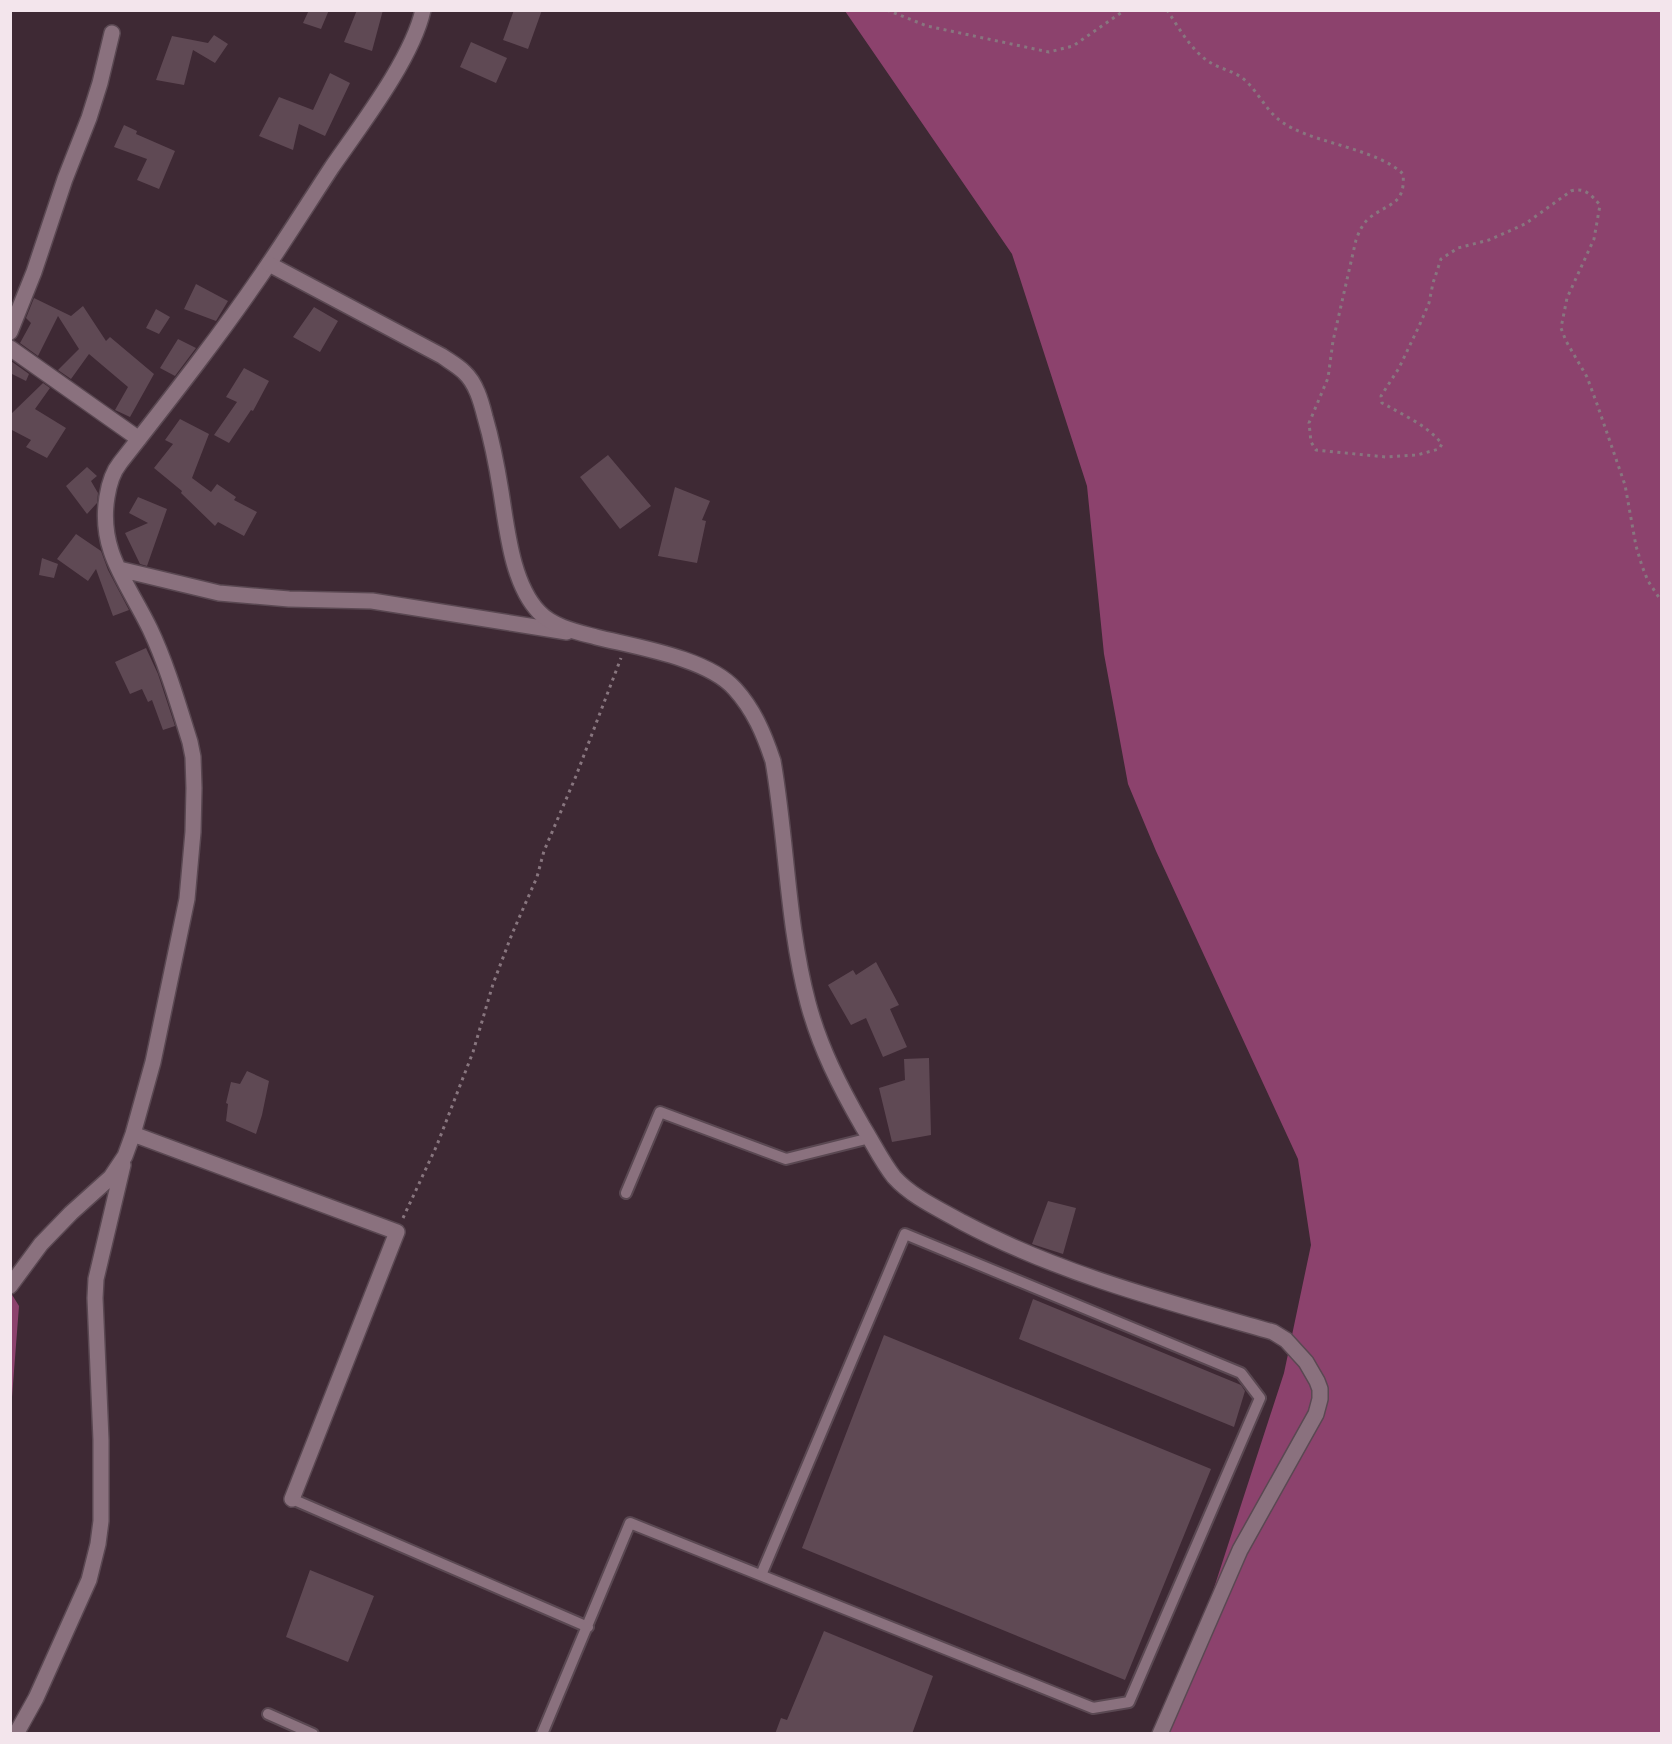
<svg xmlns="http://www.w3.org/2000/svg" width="1672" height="1744" font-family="'Varela Round',sans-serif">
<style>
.forest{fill:#8c426d}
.building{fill:#5f4954}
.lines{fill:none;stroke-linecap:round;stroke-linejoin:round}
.lane-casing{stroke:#5a4852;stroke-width:14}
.street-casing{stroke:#5a4852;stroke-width:18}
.secondary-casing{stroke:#5a4852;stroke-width:18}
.path{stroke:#88767f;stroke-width:3;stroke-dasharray:3 4.5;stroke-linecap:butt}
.lane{stroke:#8a717e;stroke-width:10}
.street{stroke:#8a717e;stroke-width:15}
.secondary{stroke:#8a717e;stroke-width:15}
</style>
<rect width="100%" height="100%" fill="#3e2934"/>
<!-- forest -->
<path class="forest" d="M845 11H1661V1733H1162L1199 1634 1284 1373 1311 1245 1298 1159 1156 851 1128 784 1104 654 1087 486 1012 254Z
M11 1293 19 1306 11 1410Z"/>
<!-- building -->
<path class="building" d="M309 10H329L321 29 303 23Z
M357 10H383L372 51 344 42Z
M514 10H542L528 49 503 40Z
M214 35 228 44 215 63 193 50 184 85 156 80 172 36 208 43Z
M471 42 507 58 496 83 460 67Z
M330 73 350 83 325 136 299 124 293 150 259 136 279 97 313 110Z
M124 125 137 131 136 134 175 151 159 189 137 180 147 159 114 147Z
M196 284 228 301 216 321 184 309Z
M34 298 71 316 83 306 106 341 110 337 154 374 130 417 115 410 128 387 89 354 71 379 58 370 79 349 58 316 38 356 20 343 31 323 26 318Z
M314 307 338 321 320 352 293 337Z
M156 309 170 317 159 334 146 328Z
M178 339 196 348 175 376 160 368Z
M11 361 29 374 26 381 10 373Z
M244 368 269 381 253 411 251 410 229 443 214 435 237 402 226 397Z
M43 383 50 388 35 409 66 428 47 458 26 447 31 440 10 429V415Z
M180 419 209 434 192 478 211 492 217 484 236 497 234 500 257 512 244 536 218 522 215 526 181 493 182 491 154 468 173 444 165 440Z
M608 455 651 506 620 529 580 477Z
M87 467 97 476 91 481 98 493 97 503 87 514 66 486Z
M675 487 710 501 702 520 706 521 697 563 658 556Z
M138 497 167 509 147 566 140 564 125 533 148 523 129 513Z
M76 534 101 551 108 570 129 610 113 616 96 569 88 581 57 559Z
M42 558 58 564 54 578 39 575Z
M146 648 158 674 175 726 163 730 152 700 148 702 142 689 130 694 115 662Z
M876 962 899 1005 890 1009 907 1047 883 1057 866 1018 851 1025 828 985 853 970 856 975Z
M929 1058 931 1135 892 1142 879 1088 905 1080 904 1059Z
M247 1071 269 1081 262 1115 256 1134 226 1121 228 1104 226 1103 231 1082 240 1084Z
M1048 1201 1076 1208 1063 1254 1032 1244Z
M1033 1299 1241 1385 1245 1391 1234 1427 1019 1339Z
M884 1335 1211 1469 1125 1680 802 1548Z
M310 1570 374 1596 348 1662 286 1637Z
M824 1631 933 1676 912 1734H775L781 1718 787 1720Z"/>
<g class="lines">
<!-- lane casing -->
<g class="lane-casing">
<path id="lane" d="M626 1193 660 1112 786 1159 870 1138
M292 1499 588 1627
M268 1714 313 1734
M542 1734 630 1523 1093 1708 1129 1702 1260 1398 1241 1373 905 1234 761 1575"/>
</g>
<!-- street casing -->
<g class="street-casing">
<path id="street" d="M10 332 34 272 65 179 89 118 100 83 112 33
M10 348 139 439
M119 569 219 593 289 599 372 601 567 632
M133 1134 397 1232 292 1499
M10 1286 41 1244 71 1213 111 1177 125 1156 133 1134 153 1062 187 899 193 832 194 788 193 757 190 742C178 704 167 665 150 629 128 583 98 551 107 497 109 484 112 473 120 463 171 398 223 332 270 262 291 231 311 199 332 167 361 125 412 59 423 10
M16 1734 36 1698 89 1580 98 1544 101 1521V1440L95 1298 96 1279 123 1165"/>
</g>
<!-- secondary casing -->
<g class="secondary-casing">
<path id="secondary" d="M269 264 442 356C449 361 458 366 464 372 476 383 481 401 485 417 492 441 497 467 501 492 507 529 512 584 539 612 553 627 577 632 596 637 636 647 708 658 735 689 754 710 764 734 773 761 787 841 787 924 808 1003 820 1048 840 1087 863 1127 873 1143 882 1162 894 1177 912 1197 939 1209 962 1222 1060 1274 1167 1302 1273 1332L1286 1340 1306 1362 1317 1381 1320 1389V1399L1316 1414 1240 1550 1160 1734"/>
</g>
<!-- path -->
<path class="path" d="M887 10 927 26 1049 52 1073 46 1125 10
M1167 10C1179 28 1192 52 1211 63 1223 70 1238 72 1248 83 1264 100 1268 116 1292 128 1323 144 1380 151 1403 174 1406 206 1387 203 1368 219 1362 225 1359 232 1356 240L1333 341 1328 378 1309 423 1311 442 1316 450 1386 457 1417 455 1439 449 1442 444C1428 426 1405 416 1386 405L1382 403 1381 396 1399 368 1420 324 1429 303 1433 283 1441 259 1458 248 1489 240 1525 224 1571 191C1585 187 1591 195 1600 205L1594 239 1567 298 1561 328 1566 341 1587 377 1597 404 1625 485 1636 546 1642 566 1648 581 1662 602
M403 1218 437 1145 473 1052 493 984 512 934 537 877 544 851 576 776 621 658"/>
<!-- lane -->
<use href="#lane" class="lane"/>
<!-- street -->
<use href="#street" class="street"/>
<!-- secondary -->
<use href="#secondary" class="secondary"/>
</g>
<!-- border -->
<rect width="1672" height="1744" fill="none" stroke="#f3e5ec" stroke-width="24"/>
</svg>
